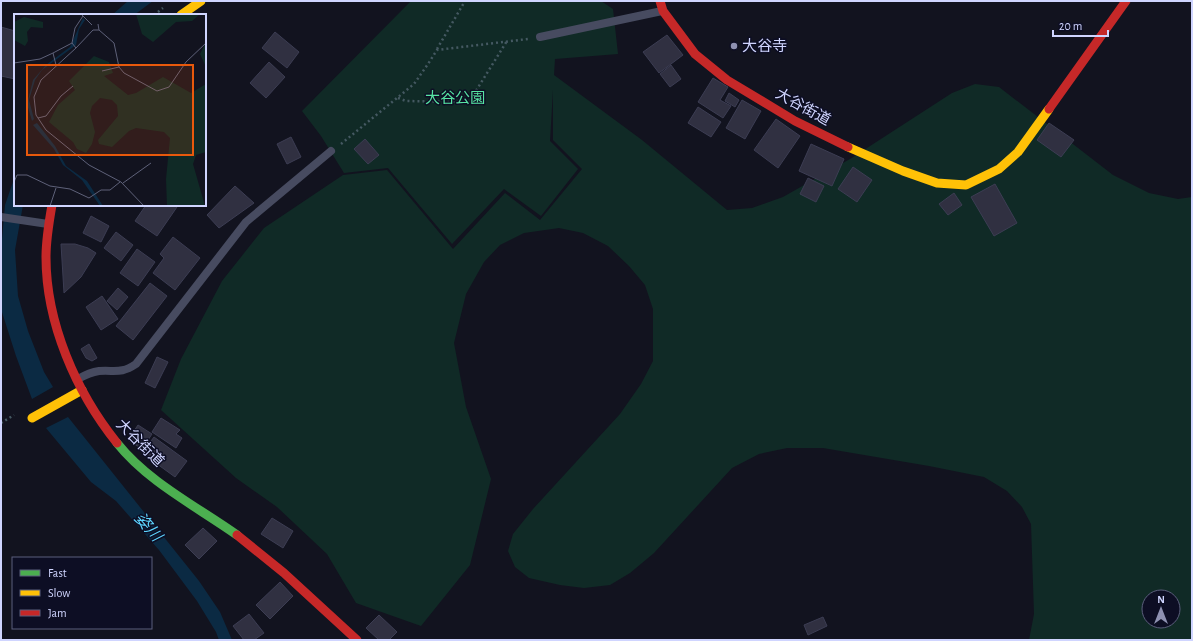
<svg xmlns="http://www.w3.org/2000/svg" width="1193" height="641" font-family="'Alegreya Sans','Noto Sans JP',sans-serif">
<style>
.green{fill:#102a26;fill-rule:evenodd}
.water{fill:#0b2a43}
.building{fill:#303041;stroke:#3c3d53}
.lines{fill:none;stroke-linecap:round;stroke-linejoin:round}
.path{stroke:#455962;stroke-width:2.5;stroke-dasharray:2 3;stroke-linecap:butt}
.lane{stroke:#474b60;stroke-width:8}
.fast{stroke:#4caf50;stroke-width:9}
.slow{stroke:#ffc107;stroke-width:9}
.jam{stroke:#c62828;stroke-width:9}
.poi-dot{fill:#8e91b1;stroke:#0d0e24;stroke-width:1.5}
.labels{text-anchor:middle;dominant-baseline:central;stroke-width:3;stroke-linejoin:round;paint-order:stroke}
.poi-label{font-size:15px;fill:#d0d5ff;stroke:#0d0e24;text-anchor:start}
.park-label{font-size:15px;fill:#57e4a3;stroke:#0d0e24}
.street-label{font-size:15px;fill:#d0d5ff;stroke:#0d0e24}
.water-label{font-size:16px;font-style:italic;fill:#5ed6ff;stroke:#0d0e24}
.inset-road{fill:none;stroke:#5e6179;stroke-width:1}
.view{fill:#e8590c;fill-opacity:0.15;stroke:#e8590c;stroke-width:2}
.inset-edge{fill:none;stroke:#d0d5ff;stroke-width:2}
</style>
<rect width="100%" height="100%" fill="#12131f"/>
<!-- green -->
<path class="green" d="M411 1H601L613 9 618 54 555 59 554 75 642 140 727 210 752 208 783 197 850 159 952 93 975 84 999 87 1113 175 1149 193 1178 199 1192 197V640H1029L1034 614 1031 524 1022 507 1007 491 984 477 929 466 823 448H787L759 454 732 468 654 553 630 573 610 585 584 588 560 585 529 578 515 567 508 551 513 534 533 509 620 414 641 384 653 361V309L645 285 629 266 608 246 583 233 559 228 524 233 500 245 484 262 466 294 454 343 466 407 491 479 470 565 421 626 356 603 327 554 277 507 236 478 161 410 181 359 222 281 264 228 343 175 387 170 453 249 505 193 540 220 582 169 553 140V90L550 141 578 169 541 216 504 189 452 244 388 168 344 173 321 136 302 111ZM1149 597H1173V621H1149Z"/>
<!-- water -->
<path class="water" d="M128 1H153L134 15H112Z
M15 176V205H23L15 250 18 296 28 331 44 372 53 387 32 399 16 356 1 309V250L5 205Z
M68 417 199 581 220 612 232 640H219L216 632 197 601 159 550 116 501 91 482 46 428Z"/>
<!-- building -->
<path class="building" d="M1 27 15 31V79L1 76Z
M275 32 299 52 287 68 262 48Z
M667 35 683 55 659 73 643 52Z
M269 62 285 77 266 98 250 83Z
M671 65 681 79 670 87 660 74Z
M713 78 728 87 720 100 731 106 723 118 698 102Z
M729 93 739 100 735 107 725 101Z
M742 100 761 111 745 139 726 128Z
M698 107 721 122 711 137 688 123Z
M776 119 800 136 778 168 754 150Z
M1049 123 1074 140 1061 157 1037 140Z
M291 137 301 157 287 164 277 144Z
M365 139 379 155 368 164 354 149Z
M811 144 844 159 832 186 799 171Z
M853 167 872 180 857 202 838 189Z
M808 178 824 186 816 202 800 194Z
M995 184 1017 223 994 236 971 197Z
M235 186 254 203 219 228 207 215Z
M954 193 962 205 948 215 939 204Z
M146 205H174L177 207 157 236 135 221Z
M91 216 109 226 101 242 83 233Z
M116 232 133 245 121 261 104 248Z
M173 237 200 258 175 290 153 273 164 258 160 254Z
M61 244H75L88 248 96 253 81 277 64 293Z
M137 249 155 262 138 286 120 273Z
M150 283 167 296 133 340 116 326Z
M118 288 128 297 117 310 107 301Z
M102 296 118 319 101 330 86 307Z
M89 344 97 358 92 361 86 358 81 349Z
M157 357 168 362 155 388 145 383Z
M161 418 180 430 176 434 182 438 176 448 152 432Z
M138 425 152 434 142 449 128 440Z
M154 437 187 461 175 477 142 453Z
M272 518 293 531 283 548 261 534Z
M203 528 217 541 199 559 185 545Z
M280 582 293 596 270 619 256 605Z
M249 614 264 633 254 640H244L233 626Z
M379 615 397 632 389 640H379L366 628Z
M823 617 827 626 808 635 804 625Z"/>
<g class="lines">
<!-- path -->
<path class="path" d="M154 15 163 8
M437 49 465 1
M398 98 406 101 469 102 507 41
M341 144 414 84 428 64 437 50 528 39
M1 423 14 415"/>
<!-- lane -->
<path class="lane" d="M540 37 662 11
M1 217 48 224
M78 379C85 375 92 372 99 371 116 370 121 374 136 364L246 222 331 151"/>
<!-- fast -->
<path class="fast" d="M117 443C148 482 196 506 237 535"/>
<!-- slow -->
<path class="slow" d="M181 15 201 1
M848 147 903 171 937 183 966 185 999 169 1018 152 1049 109
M32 418 82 390"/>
<!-- jam -->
<path class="jam" d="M660 1 663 11 695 54 727 80 795 121 848 147
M1049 109 1126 1
M52 205C49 222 46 239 46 257 46 323 76 392 117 443
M237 535 284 573 357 640"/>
</g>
<!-- markers -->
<circle class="poi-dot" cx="734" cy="46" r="4"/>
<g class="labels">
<!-- poi labels -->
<g class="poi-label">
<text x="742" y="46">大谷寺</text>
</g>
<!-- park labels -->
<g class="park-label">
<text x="455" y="98">大谷公園</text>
</g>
<!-- street labels -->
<g class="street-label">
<text transform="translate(803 107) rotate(29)">大谷街道</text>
<text transform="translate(140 443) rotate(45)">大谷街道</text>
</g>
<!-- water labels -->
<g class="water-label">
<text transform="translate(148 527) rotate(49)">姿川</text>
</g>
</g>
<!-- overview -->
<g transform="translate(14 14)">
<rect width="192" height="192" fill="#12131f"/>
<path d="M122 0H186L178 7 162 8 139 28 128 20ZM10 3 29 8V14L17 13 13 18 14 27 11 32 0 26V8ZM192 28V53L186 40ZM80 42 95 48 99 59 90 62 114 81 122 79 149 63 177 79 192 70V138L182 141 179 150 191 192H153L152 165 156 124 150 118 122 114 115 117 98 133 85 130 84 126 104 102 103 91 98 86 86 84 78 92 76 99 81 118 78 130 72 139 63 135 59 128 35 108 44 91 61 76 55 67Z" fill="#102a26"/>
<path d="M69 4 71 6 65 15 62 31 28 56 21 66 15 86 20 105 18 107 13 90 19 66 32 51 56 33ZM23 109 41 132 52 152 73 167 89 192H86L68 166 49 151 40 135 19 111Z" fill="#0b2a43"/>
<path class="inset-road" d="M67 0 78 11M79 16H85L84 10M85 16 100 29 105 53 110 59 143 77 155 73 172 48 192 29M58 29 62 34 79 16M62 34 27 66 20 83 22 101 32 116 75 151 107 168 130 192M39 39 58 29 61 14 69 2M0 49 26 45 39 39 42 51M88 57 105 53M24 104 32 102 47 82 59 72M0 168 3 161H13L36 172 56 175 75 184 87 176H96L106 168M109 169 137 149M36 192 42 174"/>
<path class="view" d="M13 51H179V141H13Z"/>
<rect width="192" height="192" class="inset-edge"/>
</g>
<!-- border -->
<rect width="1193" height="641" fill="none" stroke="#d0d5ff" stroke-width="4"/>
<!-- legend -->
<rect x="12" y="557" width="140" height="72" fill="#0d0e24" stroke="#5b5e7c"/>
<rect x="20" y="570" width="20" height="6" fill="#4caf50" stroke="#5b5e7c"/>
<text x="48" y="577" font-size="12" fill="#d0d5ff">Fast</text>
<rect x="20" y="590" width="20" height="6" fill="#ffc107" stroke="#5b5e7c"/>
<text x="48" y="597" font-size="12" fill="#d0d5ff">Slow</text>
<rect x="20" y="610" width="20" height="6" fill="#c62828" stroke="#5b5e7c"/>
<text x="48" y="617" font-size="12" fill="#d0d5ff">Jam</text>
<!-- north arrow -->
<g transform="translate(1161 609)"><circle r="19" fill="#0d0e24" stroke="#5b5e7c"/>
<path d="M0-3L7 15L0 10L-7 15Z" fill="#8e91b1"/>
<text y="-6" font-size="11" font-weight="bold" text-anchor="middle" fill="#d0d5ff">N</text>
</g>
<!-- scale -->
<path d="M1053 30v6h55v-6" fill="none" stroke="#d0d5ff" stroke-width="2"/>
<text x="1059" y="30" font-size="12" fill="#d0d5ff" stroke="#0d0e24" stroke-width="3" paint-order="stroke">20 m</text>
</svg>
